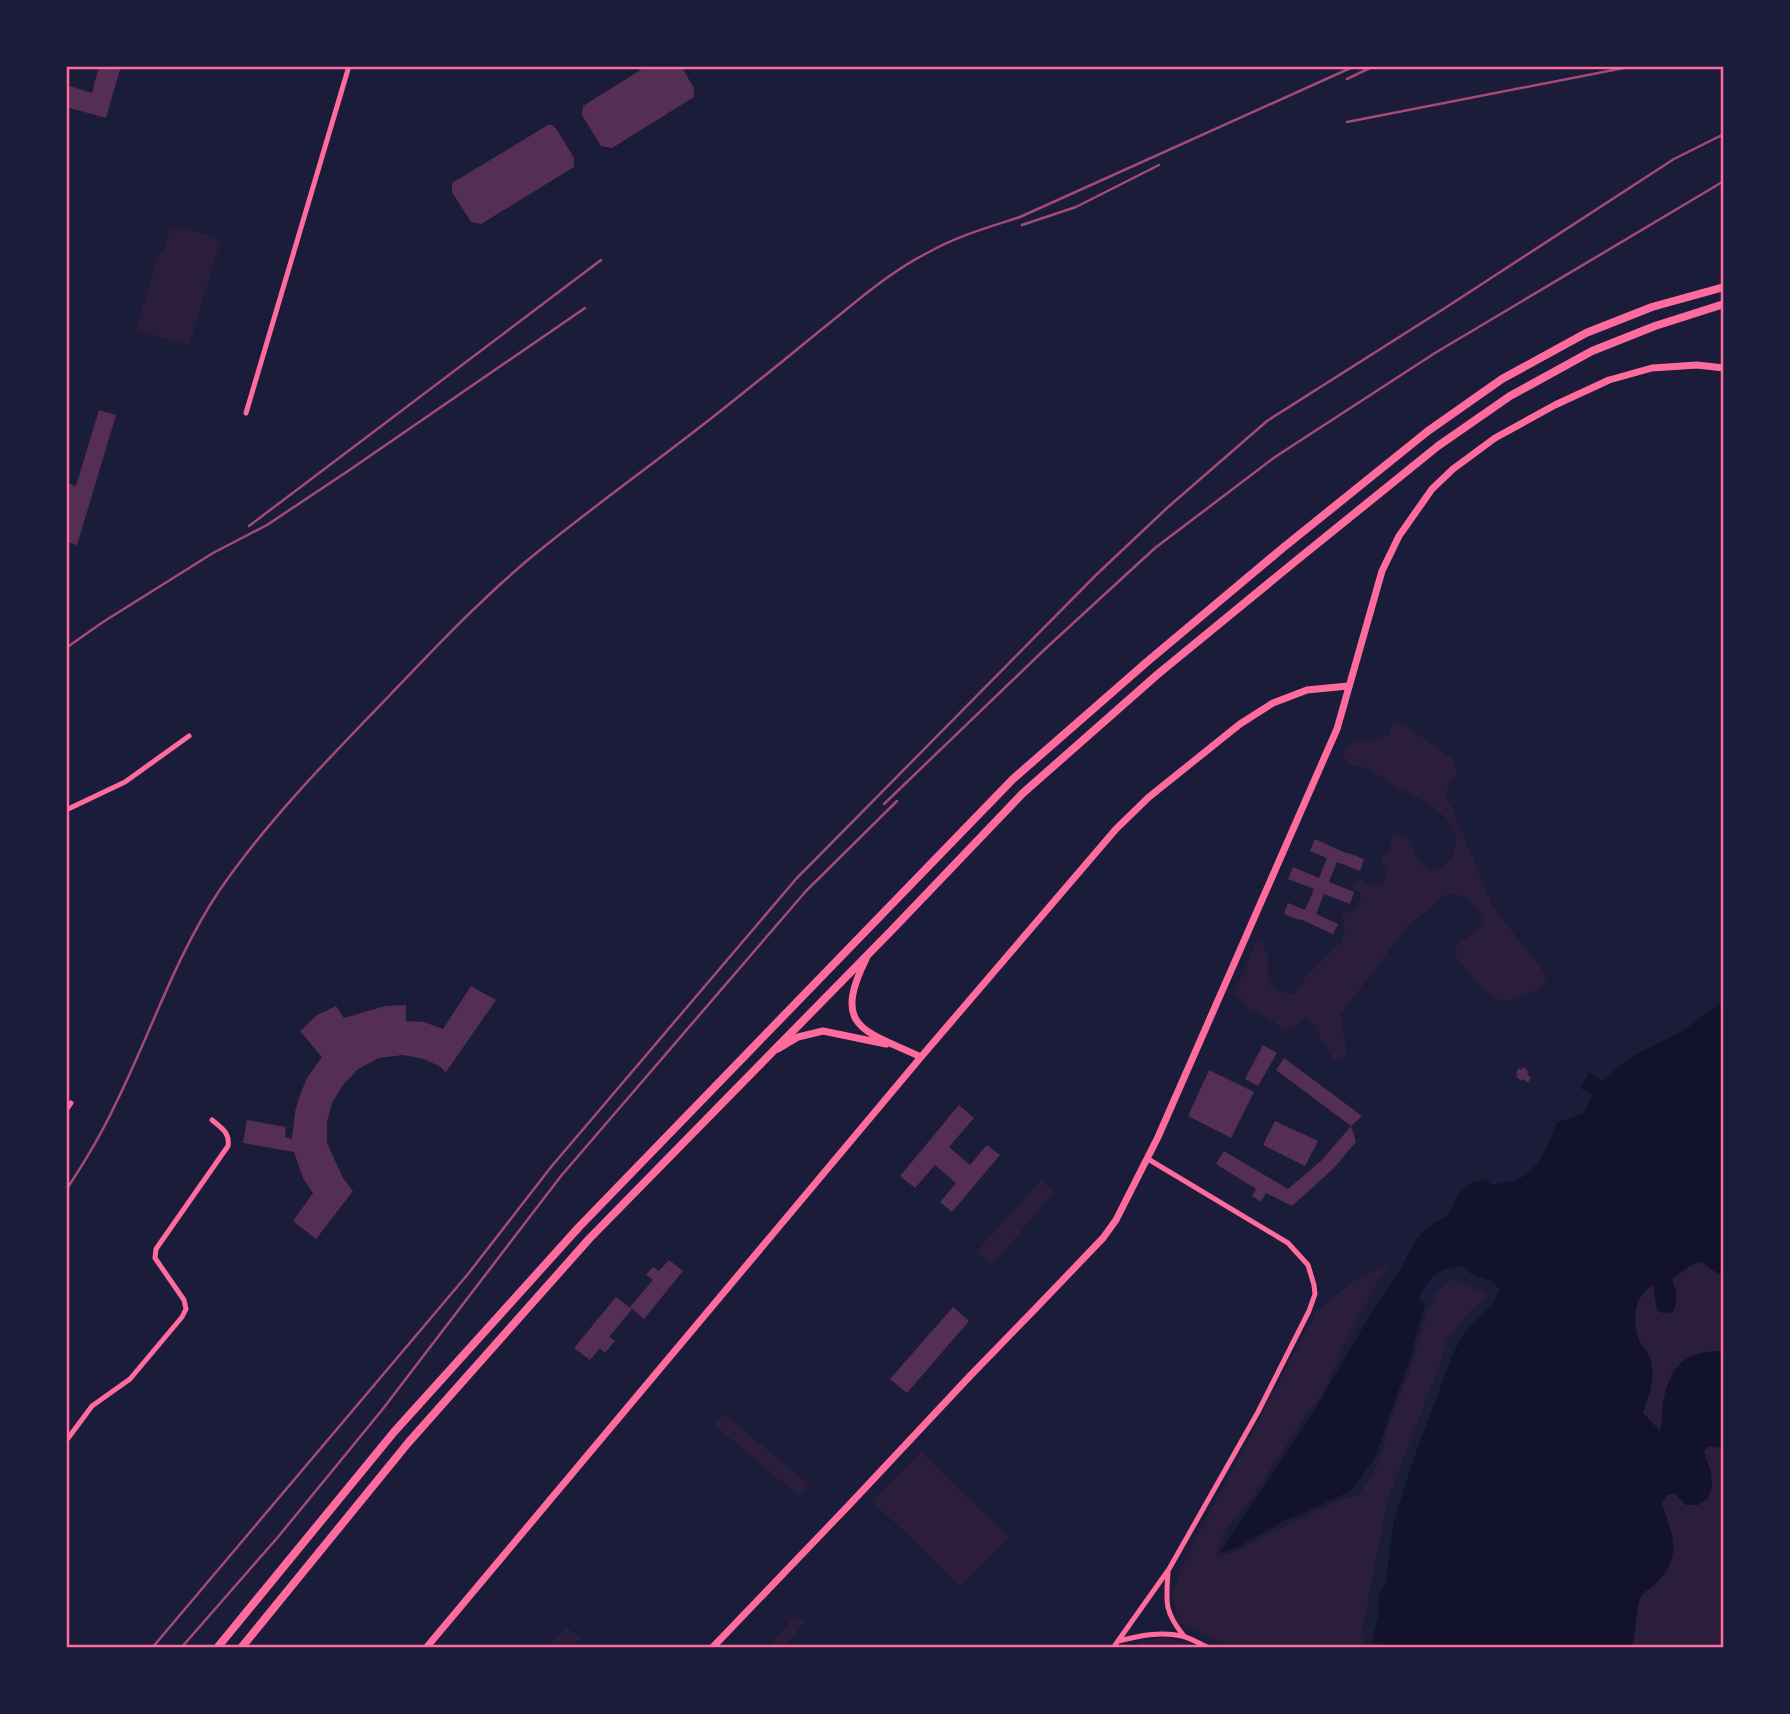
<svg xmlns="http://www.w3.org/2000/svg" width="1790" height="1714" font-family="'Open Sans',sans-serif">
<style>
.green{fill:#2a1e3b}
.water{fill:#12122b}
.building{fill:#542f53}
.lines{fill:none;stroke-linecap:round;stroke-linejoin:round}
.minor{stroke:#ff6b9d;stroke-width:5}
.secondary{stroke:#ff6b9d;stroke-width:7}
.primary{stroke:#ff6b9d;stroke-width:8}
.rail{stroke:#a44b75;stroke-width:2.5}
.neatline{fill:none;stroke:#ff6b9d;stroke-width:2.5}
</style>
<rect width="100%" height="100%" fill="#1b1b3a"/>
<!-- green -->
<path class="green" d="M180 227 221 239 189 346 136 330 159 252 163 253 170 228 179 230Z
M1393 721 1406 726 1453 759 1458 772 1449 784 1445 797 1452 808 1492 905 1547 976 1541 989C1529 992 1517 1001 1505 1001 1489 1000 1461 965 1453 952 1463 937 1472 935 1484 924 1476 903 1468 893 1444 895L1434 906 1410 923 1341 1014C1340 1029 1346 1041 1347 1056L1335 1062 1320 1038 1316 1026 1305 1017 1295 1027 1282 1030 1273 1021 1248 1007 1239 997 1233 996 1257 941 1262 943 1268 955 1269 984 1280 992 1295 994 1302 982 1310 972 1340 943 1345 930 1342 914 1354 911 1361 898 1360 893 1352 887 1353 883 1360 879 1369 884 1383 885 1387 872 1381 860 1390 849 1392 835 1407 836 1419 861 1430 871C1441 868 1450 864 1454 853 1466 817 1419 799 1395 786 1376 775 1374 768 1351 765L1343 755 1352 739C1365 742 1375 741 1388 735Z
M1041 1180 1055 1192 992 1265 977 1251Z
M1702 1261 1723 1278 1724 1326 1722 1328 1723 1329V1355L1718 1351 1670 1380 1663 1404 1661 1432 1643 1413 1651 1390 1650 1359 1640 1343 1636 1328 1635 1314 1639 1297 1653 1284 1656 1297 1677 1292 1671 1279 1693 1264Z
M1389 1264 1378 1281 1341 1351 1324 1393 1303 1419 1253 1497 1223 1533 1216 1557 1237 1551 1259 1539 1339 1500 1359 1495 1373 1474 1384 1447 1388 1425 1407 1378 1428 1311 1436 1292 1454 1278 1488 1295 1469 1313 1447 1340 1439 1367 1388 1498 1363 1627 1364 1647H1231L1178 1622 1172 1591 1196 1538 1317 1310 1354 1281Z
M724 1414 810 1485 799 1496 714 1425Z
M1708 1446 1723 1448V1647L1631 1648C1638 1631 1634 1607 1642 1595 1646 1590 1652 1587 1657 1583L1665 1513 1662 1503 1666 1496 1711 1473 1703 1452Z
M921 1451 1009 1538 961 1587 872 1501Z
M795 1615 805 1622 784 1647H772L770 1646Z
M567 1627 580 1639 572 1647H548Z
M1168 1637 1192 1647H1136L1140 1641Z"/>
<!-- water -->
<path class="water" d="M1723 1002V1278L1702 1262 1693 1264 1672 1279C1676 1292 1679 1299 1673 1312L1663 1313 1657 1311 1653 1284C1649 1288 1644 1292 1641 1296 1632 1309 1634 1331 1641 1344 1644 1349 1648 1353 1650 1358 1657 1376 1648 1396 1643 1413L1660 1431C1662 1423 1662 1412 1663 1403 1670 1368 1681 1353 1718 1351L1723 1355V1448L1708 1446 1704 1452 1711 1473 1712 1487 1708 1498 1698 1505H1686L1674 1493 1666 1496 1662 1503C1671 1533 1684 1552 1659 1580 1653 1587 1644 1590 1640 1599 1634 1614 1638 1632 1631 1647L1380 1648 1378 1644H1371L1379 1613 1378 1597 1386 1581 1394 1521 1414 1458 1454 1352 1464 1333 1493 1303 1500 1289 1491 1281 1473 1275 1461 1266C1437 1268 1429 1278 1418 1299L1425 1303 1409 1361 1374 1459 1352 1490 1302 1514 1287 1519 1236 1548 1220 1552 1311 1416 1369 1317 1399 1271 1417 1238 1429 1226 1447 1216 1458 1195 1468 1184 1487 1179 1491 1185C1501 1183 1516 1182 1524 1176 1541 1164 1550 1142 1556 1123L1584 1113 1593 1094 1580 1088 1589 1073 1604 1082C1622 1056 1651 1049 1677 1034 1693 1024 1708 1012 1723 1002Z"/>
<!-- building -->
<path class="building" d="M99 66H121L106 118 66 107V85L92 93Z
M647 66H681L694 88V97L612 148 601 146 582 115 583 106Z
M548 125H552L557 130 574 158V167L481 224 471 222 452 192V183Z
M99 410 116 415 77 545 66 542V483L76 486Z
M1315 839 1348 854V853L1364 859 1360 871 1337 862 1329 882 1354 892 1350 904 1324 894 1316 914 1338 924 1333 934 1300 919 1299 920 1284 914 1288 903 1305 910 1314 889 1288 879 1293 867 1319 878 1327 858 1310 851Z
M471 986 496 1000 446 1072 439 1066 424 1059 403 1055 379 1058 358 1069 342 1086 332 1103 327 1122V1143L343 1178 353 1191 316 1239 293 1221 313 1193 303 1178 294 1152 243 1143 247 1120 286 1127 285 1137 292 1139 295 1112 300 1095 307 1078 322 1057 300 1031 317 1015 336 1006 344 1018 385 1006 406 1005V1021L424 1022 443 1029Z
M1263 1045 1277 1053 1258 1086 1245 1079Z
M1284 1058 1362 1116 1351 1126 1276 1070Z
M1523 1067 1529 1072 1527 1074 1531 1078 1528 1083 1523 1079 1521 1081 1516 1076 1518 1074 1516 1073 1519 1068 1521 1070Z
M1209 1070 1254 1092 1231 1138 1188 1116Z
M959 1105 974 1118 949 1147 970 1165 987 1145 1000 1155 952 1212 940 1202 956 1183 935 1165 915 1188 900 1176Z
M1275 1121 1318 1141 1305 1166 1263 1145Z
M1351 1126 1356 1142 1333 1169 1292 1206 1266 1193 1261 1202 1252 1196 1256 1189 1216 1164 1224 1151 1288 1189 1323 1159Z
M669 1260 683 1271 644 1319 630 1307 653 1280 646 1275 653 1267 659 1271Z
M616 1297 632 1309 609 1337 615 1341 605 1353 600 1348 590 1360 574 1348Z
M953 1307 969 1321 907 1393 890 1379Z"/>
<g class="lines">
<!-- minor -->
<path class="minor" d="M246 413 349 66
M66 810 125 782 189 736
M66 1110 71 1103
M66 1441 92 1406 130 1379 182 1317 186 1309 184 1300 155 1258 156 1249 228 1146C230 1133 222 1128 212 1120
M1168 1572C1166 1602 1164 1612 1184 1636
M1118 1641C1139 1636 1160 1631 1182 1636 1191 1638 1200 1644 1209 1648
M1113 1648 1169 1569 1258 1412 1309 1311 1315 1294 1314 1285 1308 1265 1288 1243 1148 1159"/>
<!-- secondary -->
<path class="secondary" d="M866 959C831 1029 866 1031 921 1057
M778 1049 798 1037 823 1031 886 1044
M426 1648 921 1057 1116 829 1149 797 1240 724 1273 703 1307 690 1348 686
M712 1648 850 1504 969 1377 1036 1308 1103 1238 1116 1220 1158 1137 1337 729 1382 571 1399 536 1432 489 1453 469 1495 438 1555 405 1609 380 1652 368 1697 365 1724 368"/>
<!-- primary -->
<path class="primary" d="M217 1648 394 1432 579 1227 1013 779 1148 661 1284 547 1428 431 1502 379 1586 333 1652 307 1724 287
M241 1648 408 1443 589 1239 891 931 1023 793 1158 674 1297 560 1438 446 1510 396 1592 351 1655 326 1724 304"/>
<!-- rail -->
<path class="rail" d="M1347 79 1374 66
M1347 122 1634 66
M1022 225 1076 207 1159 165
M249 526 601 260
M66 648 103 622 213 553 267 525 348 471 585 308
M884 804 1044 650 1155 548 1275 457 1435 353 1724 181
M66 1190C84 1163 101 1135 115 1105 150 1035 175 957 219 891 268 820 329 758 389 696 434 649 479 601 529 559 592 507 659 460 723 409 760 380 796 350 832 321 863 296 893 270 929 252 957 236 989 227 1020 217L1355 66
M152 1648 468 1274 551 1167 796 879 1097 574 1167 508 1267 421 1445 308 1674 159 1724 134
M181 1648 278 1537 382 1410 561 1176 806 891 897 801"/>
</g>
<!-- border -->
<rect width="1790" height="1714" fill="none" stroke="#1b1b3a" stroke-width="136"/>
<rect x="68" y="68" width="1654" height="1578" class="neatline"/>
</svg>
